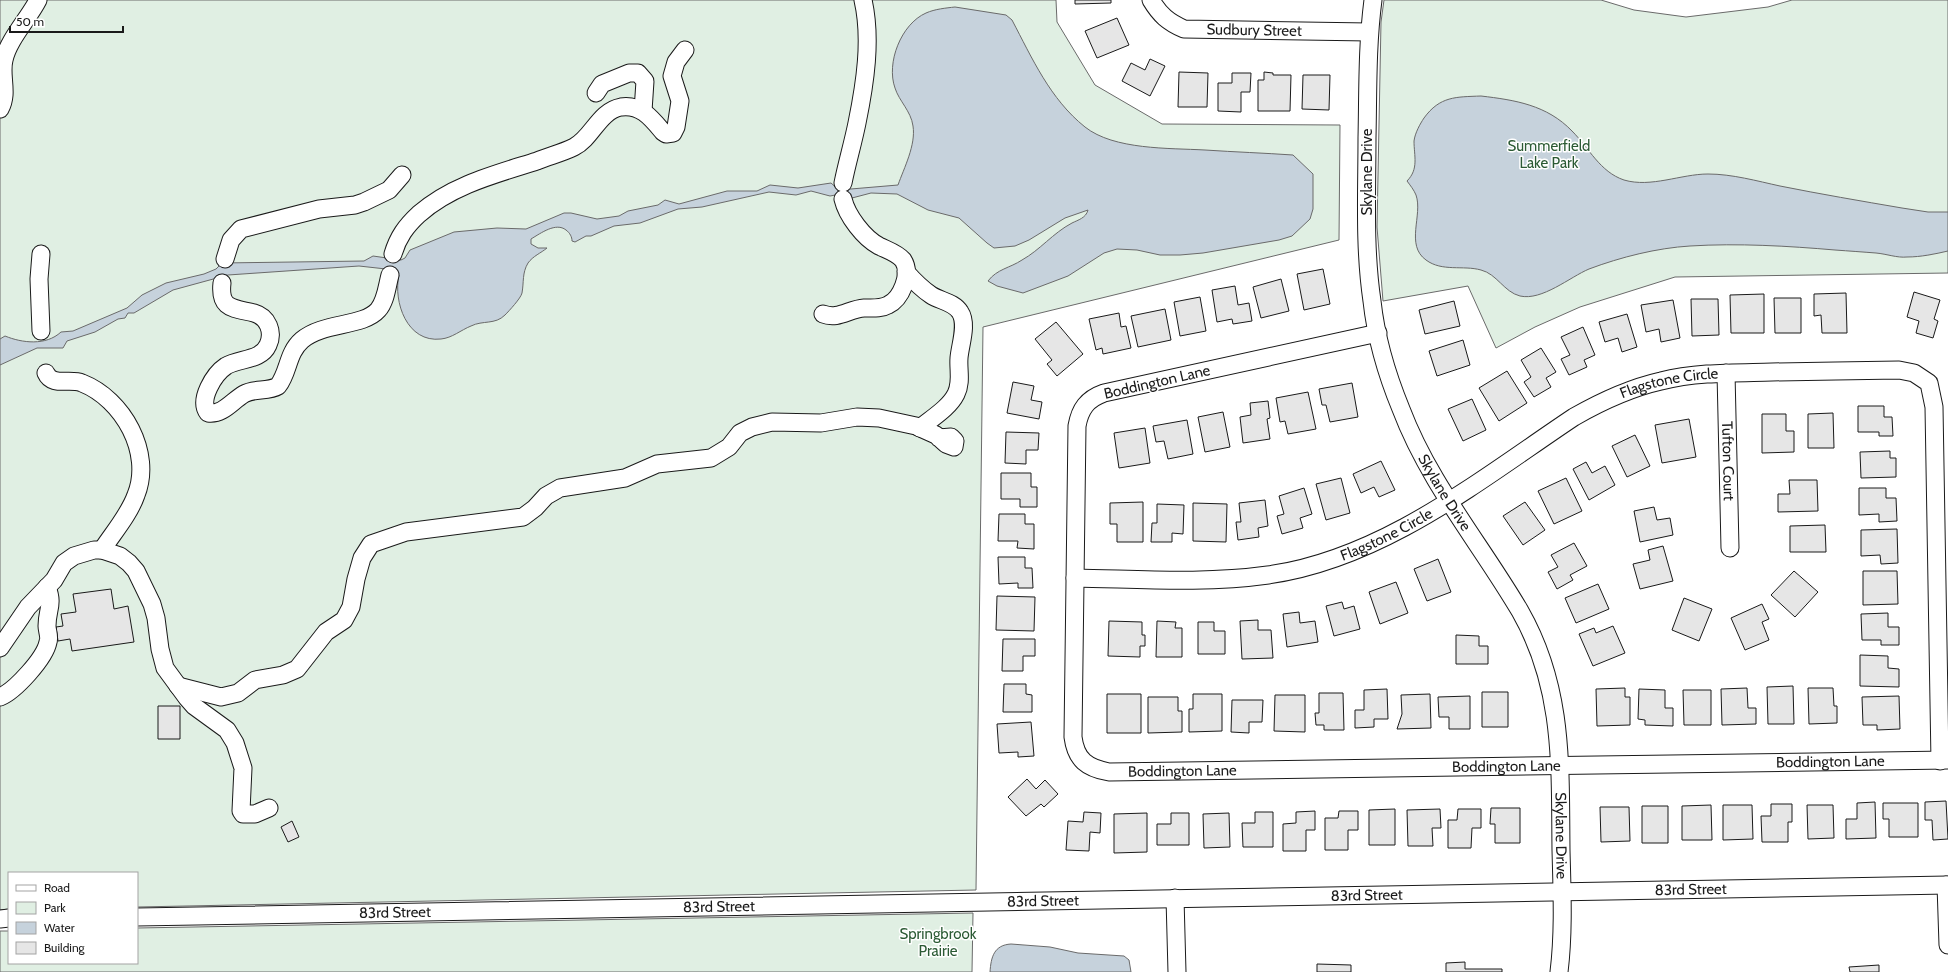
<svg xmlns="http://www.w3.org/2000/svg" width="1948" height="972" font-family="Cabin,sans-serif">
<style>
.green{fill:#e0efe3;stroke:#6a6a6a}
.water{fill:#c6d2dc;stroke:#6a6a6a}
.building{fill:#e6e6e6;stroke:#1a1a1a}
.lines{fill:none;stroke-linecap:round;stroke-linejoin:round}
.minor-casing{stroke:#1a1a1a;stroke-width:19}
.minor{stroke:#fff;stroke-width:17}
.labels{text-anchor:middle;dominant-baseline:central;stroke-width:3;stroke-linejoin:round;paint-order:stroke}
.street-label{font-size:15px;fill:#1a1a1a;stroke:#fff}
.park-label{font-size:15px;fill:#2b5a34;stroke:#fff}
</style>
<rect width="100%" height="100%" fill="#fff"/>
<!-- green -->
<path class="green" d="M0 0H1056L1057 22 1095 85 1162 124 1340 125 1339 240 983 327 976 890 137 907V873H9V909L0 910Z
M1384 0H1601L1634 10 1686 17 1768 7 1792 0H1948V273L1675 277 1580 307 1535 327 1496 348 1468 286 1383 301 1377 227 1381 22Z
M973 913 972 972H0V931H9V963H137V928Z"/>
<!-- water -->
<path class="water" d="M955 7 1006 15 1012 20C1032 58 1050 99 1085 127 1114 150 1169 148 1205 150 1235 152 1264 153 1293 155L1313 174V209L1310 219 1292 236 1279 240 1203 253 1180 255H1160L1137 250 1117 249 1104 253 1068 276 1023 293 997 286 988 281C997 269 1010 268 1022 260 1040 250 1053 233 1072 223 1078 220 1086 218 1088 210L1065 218 1029 240 1015 246 994 248 987 243 959 218 928 210 897 194 871 193 852 198 846 193 830 196 811 191 796 195 769 192 702 207 678 209 640 223 614 226 591 236H586L575 242 572 241C572 237 570 233 566 230 556 222 541 233 531 239V244L538 248H547C541 253 533 256 528 263 522 273 524 282 522 293 521 298 509 311 505 315 495 325 483 320 471 326 461 330 452 338 441 339 407 343 393 302 399 275L386 269 359 266 228 275 173 290 134 313H128L125 318 118 319 95 332 67 341 63 348H37L0 365V339L5 336C22 343 46 346 61 332L73 331 127 308 142 295 166 283 204 274 216 269 222 263 364 261 373 256 401 260 405 258 410 250 454 232 497 228 526 229 564 213H571L597 219 619 216 628 211 658 205 665 200 679 204 727 191H757L770 185 798 188 831 183 839 190 898 185C904 168 916 145 913 126 911 111 899 101 895 88 886 63 901 24 926 13 935 9 946 8 955 7Z
M1481 96C1515 100 1547 105 1572 131 1589 148 1600 172 1624 180 1651 188 1681 174 1708 174 1732 174 1757 181 1780 186 1820 194 1861 201 1902 208L1928 212H1948V251C1935 254 1921 257 1907 257 1897 258 1887 254 1876 253 1863 252 1849 251 1835 250 1788 246 1738 243 1690 246 1657 248 1621 257 1589 269 1570 277 1542 301 1520 296 1504 292 1497 274 1481 270 1463 265 1442 272 1426 260 1405 245 1423 215 1416 195 1414 190 1410 185 1407 181 1419 169 1414 156 1414 141 1415 133 1420 124 1424 118 1440 96 1456 97 1481 96Z
M1011 944 1050 947 1078 953 1124 956 1129 960 1131 972H990C991 957 994 945 1011 944Z"/>
<!-- building -->
<path class="building" d="M1075 0H1111V3L1075 4Z
M1117 18 1129 45 1097 58 1085 31Z
M1150 59 1165 66 1150 96 1122 81 1131 63 1145 70Z
M1179 72 1208 73 1207 107H1178Z
M1264 72 1273 73V75H1291L1290 111H1258V80H1264Z
M1232 73H1251L1250 92H1241V112L1218 111V83H1232Z
M1303 75H1330L1329 110 1302 109Z
M1323 269 1330 304 1304 310 1297 274Z
M1281 279 1289 311 1261 318 1253 287Z
M1235 286 1238 305 1249 303 1252 321 1233 324 1232 319 1217 322 1212 290Z
M1914 292 1940 300 1934 319 1938 321 1933 338 1916 333 1919 321 1907 317Z
M1846 293 1847 333H1822L1821 315 1814 316V294Z
M1764 294V333H1731L1730 295Z
M1200 297 1206 331 1180 336 1174 302Z
M1774 298H1801V333H1775Z
M1691 299H1718L1719 335 1692 336Z
M1673 300 1680 338 1661 342 1659 329 1646 332 1641 305Z
M1454 301 1460 326 1425 334 1419 310Z
M1165 309 1171 340 1138 347 1131 316Z
M1119 313 1121 327 1126 326 1131 348 1103 354 1102 348 1096 350 1089 319Z
M1627 314 1637 347 1622 352 1618 338 1605 342 1599 322Z
M1056 322 1083 354 1057 376 1047 364 1052 360 1035 339Z
M1583 327 1595 355 1584 360 1587 367 1569 375 1561 359 1570 355 1561 337Z
M1463 340 1470 365 1437 376 1429 351Z
M1541 348 1556 372 1546 378 1551 387 1534 397 1524 382 1531 377 1521 360Z
M1507 371 1527 403 1499 421 1479 388Z
M1013 382 1034 386 1031 400 1042 402 1039 419 1007 413Z
M1352 383 1358 417 1330 422 1326 405H1322L1319 389Z
M1308 392 1316 429 1288 434 1285 421 1280 422 1276 398Z
M1472 399 1486 430 1463 441 1448 409Z
M1268 401 1270 418 1267 419 1270 439 1243 443 1240 417 1251 415 1250 403Z
M1858 406H1884V417H1892L1893 436H1879V432H1858Z
M1223 412 1230 447 1205 452 1198 417Z
M1833 413 1834 448H1808V414Z
M1762 414H1786V431H1794V452L1762 453Z
M1689 419 1696 457 1662 463 1655 425Z
M1187 420 1193 454 1168 459 1164 441 1156 442 1153 426Z
M1145 428 1150 463 1119 468 1114 433Z
M1006 432 1039 433 1038 450H1026V464L1005 463Z
M1635 435 1650 466 1627 477 1612 446Z
M1890 451V458H1896V477L1861 478 1860 452Z
M1381 461 1395 490 1379 497 1374 487 1361 493 1353 474Z
M1586 462 1592 473 1605 466 1615 485 1589 500 1573 469Z
M1001 473H1031V487H1037V507H1020V499H1001Z
M1341 478 1350 513 1326 520 1316 484Z
M1566 478 1582 511 1554 524 1538 491Z
M1789 480H1817L1818 511 1778 512V494H1790Z
M1304 488 1312 514 1300 518 1303 528 1282 534 1277 516 1284 514 1279 496Z
M1859 488H1886V498H1896L1897 521 1879 522V514L1859 515Z
M1265 500 1268 526 1258 528 1259 537 1238 540 1236 522H1241L1239 503Z
M1143 502V542H1117V524H1110V503Z
M1525 502 1545 530 1523 545 1503 516Z
M1193 503 1227 504 1226 542 1193 541Z
M1157 504 1184 505 1183 534 1172 533V542H1151L1152 523H1157Z
M1654 507 1657 520 1670 518 1673 535 1640 542 1634 511Z
M999 514H1025V524H1034V549L1017 548 1018 541H998Z
M1825 525 1826 552H1790V526Z
M1897 529 1898 563 1881 564 1880 555 1861 556V530Z
M1574 543 1587 566 1570 575 1573 580 1557 589 1548 572 1558 567 1551 555Z
M1663 546 1673 581 1640 589 1633 564 1650 560 1648 550Z
M998 557H1025V568H1032L1033 588H1018V583L999 584Z
M1438 559 1451 592 1427 601 1414 569Z
M1794 571 1818 592 1795 617 1771 595Z
M1863 571H1897L1898 604 1863 605Z
M1396 582 1408 613 1380 624 1369 592Z
M1598 584 1609 609 1576 623 1565 598Z
M111 589 114 609 128 606 134 642 72 651 70 639 58 641 56 627 63 626 61 614 76 612 73 594Z
M997 596 1035 597 1034 631 996 630Z
M1684 598 1712 609 1699 641 1672 630Z
M1342 602 1344 609 1354 606 1360 629 1334 636 1326 606Z
M1762 604 1769 619 1762 622 1769 640 1745 650 1731 618Z
M1299 612 1300 623 1315 621 1318 642 1287 647 1283 614Z
M1888 613V627H1899V645H1881V640H1862L1861 614Z
M1258 620V630H1271L1273 658 1242 659 1240 621Z
M1109 621 1142 622V635H1145V646H1140V657L1108 656Z
M1157 621 1176 622 1175 628H1182V657H1156Z
M1198 622H1214V631H1225V654H1198Z
M1613 626 1625 653 1593 666 1579 634 1594 628 1596 633Z
M1456 635 1479 636V646H1488V664H1456Z
M1003 639H1035V656H1023V671H1002Z
M1860 655 1888 656V668L1899 669V687L1860 686Z
M1004 684H1026V694L1032 695V712H1003Z
M1793 686 1794 724H1768L1767 687Z
M1625 688V697H1630V725L1597 726 1596 689Z
M1747 688 1748 708H1756V724L1722 725 1721 689Z
M1808 688H1833L1834 706H1837V723L1809 724Z
M1387 689 1388 719H1374V727L1355 728V710H1364V690Z
M1639 689 1665 690V708H1673V726L1645 725V720L1638 719Z
M1683 690H1711V725H1684Z
M1482 692H1508V727H1482Z
M1319 693H1343L1344 730H1324V725H1316L1315 713H1319Z
M1107 694H1141V733H1107Z
M1193 694H1222V731L1189 732V709H1193Z
M1430 694 1431 728 1397 729 1402 714 1401 695Z
M1275 695H1305V732L1274 731Z
M1470 696V729H1449V717H1439L1438 697Z
M1899 696 1900 729 1877 730V725H1863L1862 697Z
M1148 697H1178V711H1182V732L1148 733Z
M1232 700H1263L1262 722H1249V733L1231 732Z
M158 706H180V739H158Z
M1031 722 1034 756 1018 757V752L999 753 997 724Z
M1027 779 1036 789 1045 780 1058 794 1044 807 1041 804 1026 816 1008 797Z
M1946 801 1948 839 1933 840 1932 820H1925V802Z
M1875 802 1876 838 1846 839V819H1857V803Z
M1883 803H1918V837H1889V819H1883Z
M1771 804H1792V822H1788V842H1762L1761 816H1771Z
M1711 805 1712 840H1682V806Z
M1723 805H1752L1753 839 1723 840Z
M1807 805H1833L1834 838 1808 839Z
M1642 806H1668V843H1642Z
M1600 807H1629L1630 841 1601 842Z
M1491 808H1520V843H1495V824H1490Z
M1395 809V845H1369V810Z
M1440 809 1441 828H1432L1433 846H1408L1407 810Z
M1458 809H1481V828H1472L1471 848H1448V820H1457Z
M1315 811V830H1306V851H1283V824L1296 823V812Z
M1339 811H1358V830H1348V850H1325V818H1338Z
M1084 812 1101 813 1100 833 1090 832 1089 851 1066 850 1068 821 1083 822Z
M1255 812H1273V847H1243L1242 823H1255Z
M1147 813V852L1114 853V814Z
M1171 813H1189V845H1157V824H1171Z
M1229 813 1230 847 1204 848 1203 814Z
M292 821 299 837 288 842 281 827Z
M1465 962V969H1502V972H1446V963Z
M1317 964 1351 965V972H1317Z
M1879 965V972H1850L1849 967Z"/>
<g class="lines">
<!-- minor casing -->
<g class="minor-casing">
<g id="minor">
<path id="s1" d="M1151 0C1160 15 1168 22 1184 29L1369 32"/>
<path id="s2" d="M1373 0C1367 46 1368 92 1367 138 1367 192 1364 247 1372 301 1376 338 1387 375 1401 409 1429 483 1480 543 1520 611 1564 688 1560 765 1561 850 1562 890 1564 931 1559 972"/>
<path d="M596 93 602 84 629 73H638L645 81 643 111"/>
<path d="M0 109C9 93 0 76 4 60 8 40 29 18 38 0"/>
<path d="M843 183C847 163 853 143 857 123 865 84 872 39 863 0"/>
<path d="M393 254C398 237 406 226 419 214 452 185 496 174 537 161 549 156 562 153 574 147 592 138 599 111 621 107 641 104 652 119 663 132L666 134 673 133 676 127 680 101 672 76 676 62 685 50"/>
<path d="M225 259 231 240 241 229 319 209 355 205 364 202 389 190 402 175"/>
<path d="M906 272C914 281 922 289 931 295 940 301 954 302 960 312 968 324 960 345 959 358 958 370 962 382 956 394 949 408 932 418 920 428"/>
<path d="M222 283C219 310 234 308 254 313 268 317 274 332 268 345 261 361 239 358 226 366 214 374 198 400 208 413 223 415 232 401 244 394 254 388 268 392 278 386 289 372 287 353 302 340 323 322 363 327 378 310 386 301 387 286 390 275"/>
<path d="M823 314C838 320 849 309 864 308 872 308 881 309 888 305 901 299 912 274 903 260 897 253 887 250 879 246 864 238 847 216 843 199"/>
<path d="M41 331 39 279 41 254"/>
<path id="s3" d="M1378 333 1104 393C1087 399 1080 409 1077 426L1073 737C1076 760 1087 768 1109 772L1948 760"/>
<path d="M46 373C52 387 70 378 82 383 123 399 153 453 136 495 129 515 113 533 102 550"/>
<path id="s4" d="M1726 373 1730 548"/>
<path id="s5" d="M1075 578C1139 579 1204 584 1268 575 1383 559 1481 479 1574 417 1602 401 1630 388 1661 381 1697 372 1735 373 1772 372 1814 371 1857 371 1899 370L1914 373 1929 383 1934 407 1940 761"/>
<path d="M0 648 28 607 54 580 64 563 74 556 94 550H102L120 556 129 563 136 571 152 604 156 618 160 649 165 668 187 698 194 706 227 730 235 743 243 768 241 811 243 814H255L269 808"/>
<path d="M178 686 221 697 238 693 255 680 283 675 297 669 326 632 344 620 351 607 356 579 362 558 371 544 406 532 523 517 535 508 546 496 560 488 625 478 657 464 711 458 729 447 740 433 752 427 772 422 821 423 857 417 879 418 916 426 936 435 946 444 954 447 955 441 951 437 939 438"/>
<path d="M0 697C15 691 45 658 48 642 50 637 47 631 47 626 47 609 54 605 47 587"/>
<path d="M1946 885 1948 945"/>
<path d="M1175 898 1177 972"/>
<path id="s6" d="M137 917 1948 885"/>
<path d="M0 919 9 918"/>
</g>
</g>
<!-- minor -->
<use href="#minor" class="minor"/>
</g>
<g class="labels">
<!-- street labels -->
<g class="street-label">
<text stroke="none"><textPath href="#s1" startOffset="115">Sudbury Street</textPath></text>
<text transform="translate(1367 172) rotate(-90)">Skylane Drive</text>
<text transform="translate(1157 382) rotate(-13)">Boddington Lane</text>
<text stroke="none"><textPath href="#s5" startOffset="643">Flagstone Circle</textPath></text>
<text stroke="none"><textPath href="#s4" startOffset="88">Tufton Court</textPath></text>
<text stroke="none"><textPath href="#s2" startOffset="508">Skylane Drive</textPath></text>
<text stroke="none"><textPath href="#s5" startOffset="319">Flagstone Circle</textPath></text>
<text stroke="none"><textPath href="#s3" startOffset="1413">Boddington Lane</textPath></text>
<text stroke="none"><textPath href="#s3" startOffset="1089">Boddington Lane</textPath></text>
<text stroke="none"><textPath href="#s3" startOffset="765">Boddington Lane</textPath></text>
<text stroke="none"><textPath href="#s2" startOffset="880">Skylane Drive</textPath></text>
<text stroke="none"><textPath href="#s6" startOffset="1554">83rd Street</textPath></text>
<text stroke="none"><textPath href="#s6" startOffset="1230">83rd Street</textPath></text>
<text stroke="none"><textPath href="#s6" startOffset="906">83rd Street</textPath></text>
<text stroke="none"><textPath href="#s6" startOffset="582">83rd Street</textPath></text>
<text stroke="none"><textPath href="#s6" startOffset="258">83rd Street</textPath></text>
</g>
<!-- park labels -->
<g class="park-label">
<text x="1549" y="146">Summerfield<tspan x="1549" dy="17">Lake Park</tspan></text>
<text x="938" y="934">Springbrook<tspan x="938" dy="17">Prairie</tspan></text>
</g>
</g>
<!-- legend -->
<rect x="8" y="872" width="130" height="92" fill="#ffffff" stroke="#a3a3a3"/>
<rect x="16" y="885" width="20" height="6" fill="#ffffff" stroke="#a3a3a3"/>
<text x="44" y="892" font-size="12" fill="#1a1a1a">Road</text>
<rect x="16" y="902" width="20" height="12" fill="#e0efe3" stroke="#a3a3a3"/>
<text x="44" y="912" font-size="12" fill="#1a1a1a">Park</text>
<rect x="16" y="922" width="20" height="12" fill="#c6d2dc" stroke="#a3a3a3"/>
<text x="44" y="932" font-size="12" fill="#1a1a1a">Water</text>
<rect x="16" y="942" width="20" height="12" fill="#e6e6e6" stroke="#a3a3a3"/>
<text x="44" y="952" font-size="12" fill="#1a1a1a">Building</text>
<!-- scale -->
<path d="M10 26v6h113v-6" fill="none" stroke="#1a1a1a" stroke-width="2"/>
<text x="16" y="26" font-size="12" fill="#1a1a1a" stroke="#ffffff" stroke-width="3" paint-order="stroke">50 m</text>
</svg>
